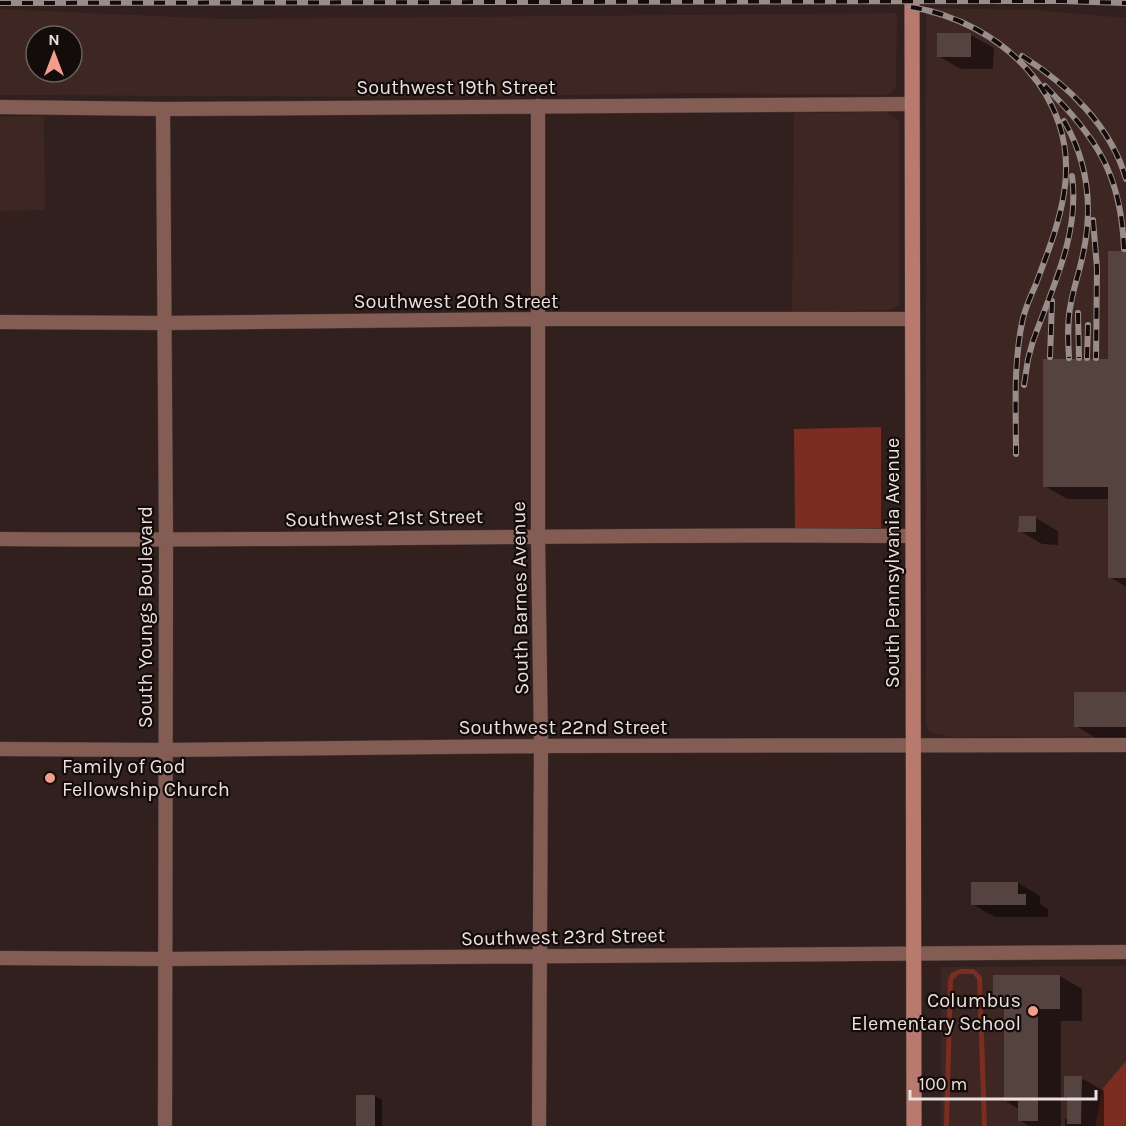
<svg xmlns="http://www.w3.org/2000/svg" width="1126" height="1126" font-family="Karla,sans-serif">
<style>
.built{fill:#3e2722;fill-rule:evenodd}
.green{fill:#7b2d21}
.shadow{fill:#0007}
.building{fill:#55433f}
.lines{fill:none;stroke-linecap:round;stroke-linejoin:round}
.minor-casing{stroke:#4b3b38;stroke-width:15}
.secondary-casing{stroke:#4b3b38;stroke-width:16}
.minor{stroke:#835c54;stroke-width:14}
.secondary{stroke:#b87a6e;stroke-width:15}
.rail-casing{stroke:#9a8c89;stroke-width:6}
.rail{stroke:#130c0a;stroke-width:4;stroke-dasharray:11;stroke-linecap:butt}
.poi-dot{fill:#f49d8c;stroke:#130c0a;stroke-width:2}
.labels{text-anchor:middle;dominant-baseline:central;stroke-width:4.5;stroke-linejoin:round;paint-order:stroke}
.street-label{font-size:20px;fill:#ebe0dd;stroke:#130c0a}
.poi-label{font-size:20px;fill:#ebe0dd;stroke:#130c0a;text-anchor:start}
</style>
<rect width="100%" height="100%" fill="#31201d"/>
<!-- built -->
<path class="built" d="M926 8 1036 10 1126 18V736L952 737 929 732 926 723Z
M0 9 222 19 897 13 896 88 887 95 700 93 433 97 0 95ZM36 36H72V72H36Z
M886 112 899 121V306L889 310 792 312 794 113Z
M44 116 45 210 0 211V117Z
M1126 966V1061L1103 1088 1096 1126H941V967Z"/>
<!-- green -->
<path class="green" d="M881 427V528H795L794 429Z
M960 969H974L982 977 987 1126H982L977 979 973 974H959L953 980 949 1126H944L948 980 951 973Z
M1126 1061V1126H1095L1103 1088Z"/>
<!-- shadow -->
<path class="shadow" d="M971 35 994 48 993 69H961L938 56Z
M1126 252V587L1110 577V499H1067L1045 486 1110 360Z
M1036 518 1058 531V545L1042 544 1020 531Z
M1126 694V739H1098L1076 726Z
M1018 883 1040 896V904L1048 909V917H995L972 904Z
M1060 976 1082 989V1021H1061V1126H1029L1019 1120V1109L1005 1101V1008L994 1002Z
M1081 1078 1104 1091V1126H1065V1119H1069V1098L1065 1096Z
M375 1096 382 1100V1126H358Z"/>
<!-- building -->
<path class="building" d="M937 33H971V57H937Z
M1108 251H1126V578H1108V487H1043V359H1108Z
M1019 516H1036V532H1018Z
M1074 692H1126V727H1074Z
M971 882H1018V894H1026V905H971Z
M993 975H1060V1009H1038V1121H1018V1101H1004V1003H993Z
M1064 1076H1082L1081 1124H1067V1097H1064Z
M356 1095H375V1126H356Z"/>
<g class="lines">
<!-- minor casing -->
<g class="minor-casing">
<path id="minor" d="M538 106V536L541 746 539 1126
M0 107 163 109 912 104
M163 109 166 541 165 1126
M0 322 164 323 539 319H913
M0 539C304 542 609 533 913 536
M0 749 164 750 541 746 1126 745
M0 958 166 959 1126 952"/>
</g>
<!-- secondary casing -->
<g class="secondary-casing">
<path id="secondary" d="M912 0 914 1126"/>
</g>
<!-- minor -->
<use href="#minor" class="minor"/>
<!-- secondary -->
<use href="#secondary" class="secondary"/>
<!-- rail casing -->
<g class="rail-casing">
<path id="rail" d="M0 3 1061 1 1126 3
M911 7C1001 22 1080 96 1064 193 1059 225 1047 254 1036 284 1031 295 1026 307 1023 318 1013 363 1016 409 1016 454
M1022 56C1067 84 1111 126 1126 179
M1045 86C1097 139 1121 173 1124 249
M1064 121C1088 162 1093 208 1083 254 1080 270 1074 286 1071 303 1067 320 1068 340 1069 358
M1093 220 1097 268 1096 358
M1078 313 1079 358
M1050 357 1052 301
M1087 358 1088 325
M1024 385 1028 359 1033 341C1052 288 1080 234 1072 176"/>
</g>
<!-- rail -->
<use href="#rail" class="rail"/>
</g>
<!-- markers -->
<g class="poi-dot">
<circle cx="50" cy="778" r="6"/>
<circle cx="1033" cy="1011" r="6"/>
</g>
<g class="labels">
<!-- street labels -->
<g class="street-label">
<text x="456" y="87">Southwest 19th Street</text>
<text x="456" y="301">Southwest 20th Street</text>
<text transform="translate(384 518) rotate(-1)">Southwest 21st Street</text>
<text transform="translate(892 563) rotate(-90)">South Pennsylvania Avenue</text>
<text transform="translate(520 598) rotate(-91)">South Barnes Avenue</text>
<text transform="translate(145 617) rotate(-90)">South Youngs Boulevard</text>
<text x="563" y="727">Southwest 22nd Street</text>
<text transform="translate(563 937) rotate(-1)">Southwest 23rd Street</text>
</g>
<!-- poi labels -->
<g class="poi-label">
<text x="62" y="766">Family of God<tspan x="62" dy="23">Fellowship Church</tspan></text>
<text x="1021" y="1000" text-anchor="end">Columbus<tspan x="1021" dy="23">Elementary School</tspan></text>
</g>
</g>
<!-- north arrow -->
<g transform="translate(54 54)"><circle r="28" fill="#130c0a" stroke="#69615e" stroke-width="1.5"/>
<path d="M0-4.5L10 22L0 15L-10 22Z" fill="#f49d8c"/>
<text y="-9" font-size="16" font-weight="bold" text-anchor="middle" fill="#ebe0dd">N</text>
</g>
<!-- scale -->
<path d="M910 1090v9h186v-9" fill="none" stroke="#ebe0dd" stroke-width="3"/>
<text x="919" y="1090" font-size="18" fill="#ebe0dd" stroke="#130c0a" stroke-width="4.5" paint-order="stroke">100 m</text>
</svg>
